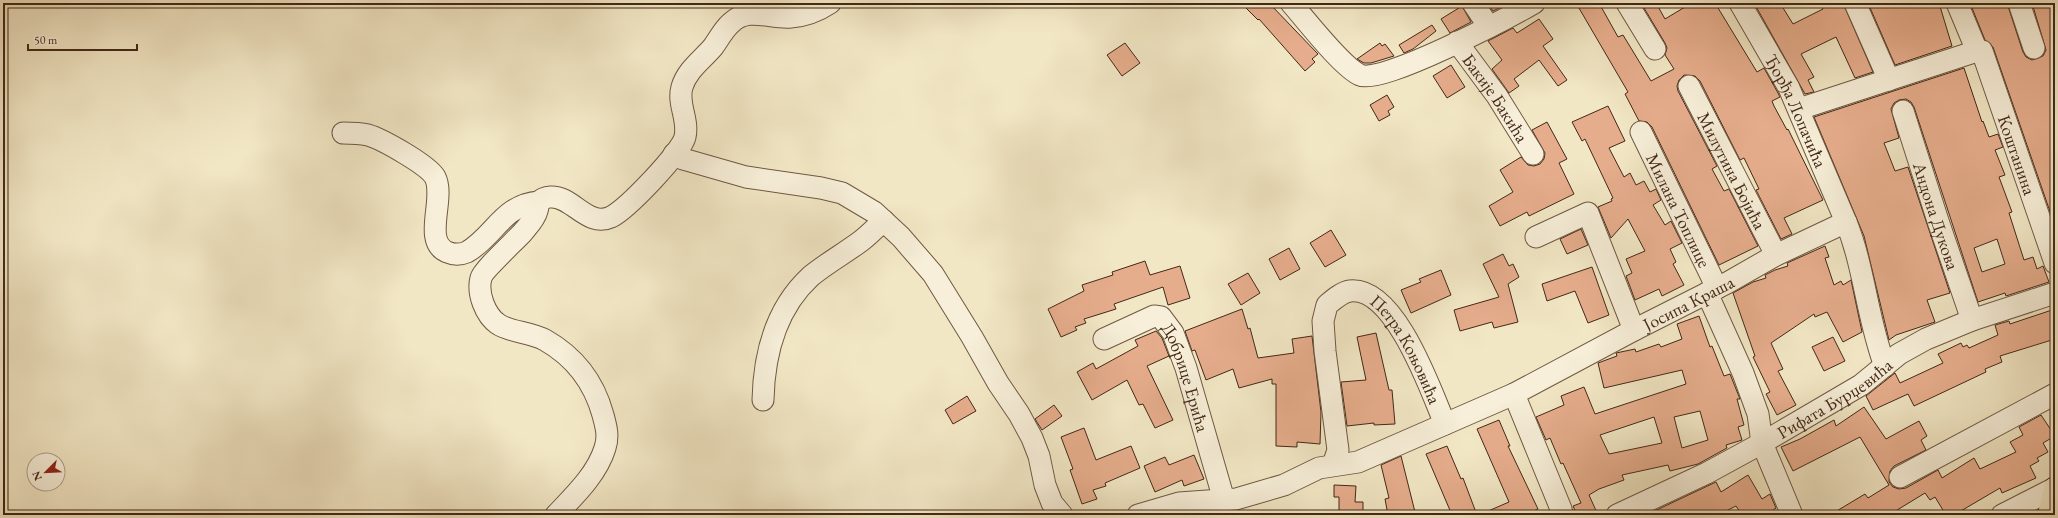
<svg xmlns="http://www.w3.org/2000/svg" width="2058" height="518" font-family="'EB Garamond',serif">
<style>
.building{fill:#e6ad8c;stroke:#432817;fill-rule:evenodd}
.lines{fill:none;stroke-linecap:round;stroke-linejoin:round}
.minor-casing{stroke:#6f5842;stroke-width:23}
.major-casing{stroke:#432817;stroke-width:24}
.minor{stroke:#f7efd9;stroke-width:21}
.major{stroke:#f2e7c5;stroke-width:22}
.labels{text-anchor:middle;dominant-baseline:central;stroke-width:4;stroke-linejoin:round;paint-order:stroke}
.street-label{font-size:18px;fill:#432817;stroke:#f7efd9}
</style>
<rect width="100%" height="100%" fill="#f2e7c5"/>
<filter id="stains"><feTurbulence type="fractalNoise" baseFrequency=".005" numOctaves="4"/><feColorMatrix values="0 0 0 0 .2 0 0 0 0 .09 0 0 0 0 .02 0 0 0 .5 -.17"/></filter>
<radialGradient id="worn" r=".72"><stop offset=".6" stop-color="#630" stop-opacity="0"/><stop offset="1" stop-color="#630" stop-opacity=".3"/></radialGradient>
<!-- building -->
<path class="building" d="M1241 3H1269L1318 54 1312 59 1315 62 1305 71 1259 19 1258 20Z
M1487 3H1509L1493 11Z
M1576 3H1599L1618 37 1623 35 1651 81 1674 69 1665 55 1667 48 1665 43 1641 3H1656L1665 19 1685 7 1683 3H1715L1757 72 1764 68 1778 93 1780 97 1772 101 1774 106 1787 130 1788 129 1823 200 1784 218 1792 234 1781 239 1756 190 1759 189 1744 158 1740 160 1700 81 1695 76 1684 75 1679 80 1677 86 1678 91 1717 166 1712 169 1724 191 1729 189 1758 246 1719 265 1652 127 1647 122 1639 121 1625 94 1628 92Z
M1754 3H1780L1793 24 1823 9 1820 3H1843L1873 72 1855 78 1836 37 1801 54 1814 77 1808 80 1814 92 1805 94Z
M1868 3H1939L1952 46 1895 65Z
M1970 3H2007L2023 52 2026 57 2032 60 2043 56 2046 50 2032 3H2055V226L1993 47 1985 40Z
M1462 6 1471 22 1450 33 1441 19Z
M1539 19 1553 39 1543 46 1567 80 1558 86 1539 60 1514 79 1519 86 1509 93 1492 69 1502 60 1488 41 1513 28 1517 33Z
M1432 25 1436 31 1413 49 1404 53 1399 45Z
M1125 43 1140 63 1122 76 1107 55Z
M1380 43 1382 46 1385 44 1394 56 1371 63H1364L1357 59Z
M1451 65 1465 87 1447 98 1433 76Z
M1964 68 1982 122 1983 121 1989 137 1998 134 2003 147 1995 150 2005 175 1999 177 2012 212 2009 213 2024 260 2033 257 2037 269 2043 266 2049 282 2006 296 2005 293 1978 302 1914 107 1911 102 1906 99 1899 100 1894 103 1891 109 1899 138 1884 143 1895 171 1908 167 1950 293 1927 300 1935 322 1896 335 1889 340 1864 236 1814 117ZM1997 239 2005 264 1982 272 1974 248Z
M1387 95 1394 107 1388 111 1390 115 1379 121 1370 105Z
M1608 106 1625 141 1609 148 1624 177 1630 173 1636 185 1644 181 1650 192 1656 189 1661 200 1653 205 1665 225 1671 221 1682 243 1670 249 1676 262 1673 264 1684 285 1662 296 1659 289 1635 300 1626 276 1632 273 1626 259 1645 251 1628 219 1611 238 1598 207 1612 201 1611 199 1613 198 1585 139 1582 141 1572 122Z
M1547 122 1567 159 1559 163 1574 194 1529 216 1527 212 1500 226 1489 206 1513 192 1500 170 1521 157 1528 165 1534 166 1540 164 1544 159 1545 153 1532 130Z
M1581 229 1588 245 1567 254 1560 239Z
M1331 230 1346 255 1325 267 1310 243Z
M1825 246 1829 257 1825 258 1834 285 1841 281 1843 285 1851 280 1862 332 1843 342 1827 312 1815 317 1814 314 1771 343 1783 369 1778 371 1796 405 1777 415 1766 394 1770 392 1753 357 1755 356 1733 293 1753 282 1766 278 1765 275 1775 270 1788 266 1787 263Z
M1289 248 1300 269 1280 280 1269 259Z
M1503 254 1509 266 1513 264 1519 277 1508 284 1518 322 1494 328 1492 322 1460 331 1454 310 1499 297 1483 264Z
M1145 261 1150 275 1180 266 1190 298 1168 305 1163 287 1114 304 1116 309 1084 319 1086 323 1075 327 1077 330 1061 337 1048 309 1084 291 1082 285 1113 275 1112 272Z
M1592 267 1609 315 1588 323 1575 291 1547 301 1542 284Z
M1441 270 1451 295 1411 313 1401 290 1421 282 1419 279Z
M1248 273 1260 293 1241 305 1228 284Z
M1242 309 1248 329 1250 328 1258 358 1294 353 1292 339 1312 336 1321 412 1320 444 1297 442V447L1276 446V384H1272V379L1239 388 1233 369 1206 380 1195 350 1192 351 1185 331Z
M2055 309V339L2000 356 2002 362 1985 369 1986 372 1914 406 1908 394 1873 410 1866 396 1895 373 1900 383 1943 363 1938 354 1961 343 1963 347 1967 345 1969 348 1998 335 1995 325 2009 321 2010 324Z
M1699 316 1710 347 1712 346 1724 376 1730 374 1740 399H1737L1744 425 1738 427 1742 440 1726 445 1727 448 1698 464 1670 471 1668 465 1622 475 1624 480 1599 489 1589 495 1598 515H1577L1573 506 1581 503 1563 463 1561 464 1550 438 1546 440 1536 417 1564 405 1561 396 1584 387 1595 414 1686 384 1682 370 1604 388 1598 363 1617 356 1616 353 1635 349 1636 352 1659 344 1661 347 1682 339 1677 324ZM1700 411 1708 440 1682 448 1674 417ZM1654 417 1662 443 1609 454 1600 435Z
M1156 331 1162 338 1169 356 1147 366 1173 420 1155 428 1143 404 1139 405 1127 380 1092 400 1077 372 1093 363 1096 369 1138 346 1135 340Z
M1376 333 1389 390H1392L1395 424 1374 425V423L1347 426 1341 382 1366 380 1357 337Z
M1833 337 1845 361 1824 371 1812 347Z
M967 396 976 411 953 424 945 410Z
M1054 405 1062 416 1042 430 1035 419Z
M1864 407 1886 439 1919 421 1927 436 1921 440 1926 450 1894 466 1890 471 1889 482 1893 487 1899 489 1906 488 1938 470 1942 478 1974 458 1980 469 2016 452 2010 442 2023 435 2019 427 2041 415 2055 436 2043 443 2048 452 2037 458 2039 461 2030 466 2036 478 2002 493 2000 488 1954 515H1946L1935 497 1930 500 1925 493 1889 515H1830L1865 494 1868 498 1889 485 1860 437 1793 471 1781 447 1800 439 1834 420 1836 426Z
M1499 420 1510 446H1508L1538 509 1525 515H1479L1509 502 1477 429Z
M1084 428 1096 460 1131 446 1140 468 1105 483 1106 486 1093 490 1097 499 1082 504 1070 470 1073 469 1061 437Z
M1447 446 1461 479 1463 478 1477 515H1452L1426 454Z
M1194 455 1204 479 1184 486 1182 480 1155 492 1144 466 1165 457 1169 465Z
M1401 456 1415 512 1404 515H1388L1385 499 1389 498 1381 465Z
M1748 475 1762 499 1770 494 1776 508 1766 515H1742L1736 506 1718 515H1646L1716 482 1721 492Z
M1334 485 1356 486 1355 502H1363V515H1339V497H1334Z"/>
<g class="lines">
<!-- minor casing -->
<g class="minor-casing">
<g id="minor">
<path d="M1291 3C1306 20 1342 67 1360 75 1381 85 1510 17 1534 3"/>
<path d="M1473 3 1489 27"/>
<path d="M1627 3 1655 49"/>
<path id="s1" d="M1740 3 1789 88 1846 222"/>
<path d="M1855 3 1889 80"/>
<path d="M1957 3 1977 51"/>
<path d="M2019 3 2034 48"/>
<path id="s2" d="M1457 42 1497 96 1533 154"/>
<path id="s3" d="M1689 86 1776 255"/>
<path id="s4" d="M1799 109 1977 51H1982L2055 263"/>
<path id="s5" d="M1903 111 1938 221 1972 320"/>
<path id="s6" d="M1641 132 1717 288"/>
<path d="M343 133C352 133 359 133 368 135 382 139 428 165 435 177 446 198 422 241 447 252 454 255 460 255 467 252 495 236 502 205 539 202"/>
<path d="M674 154 683 159 746 177 821 188 842 193 874 212 901 237 933 274 972 337 998 383 1019 414 1032 438 1039 456 1045 485 1052 503 1062 515"/>
<path d="M1536 237 1588 213 1634 330"/>
<path d="M1707 293 1743 373 1758 414 1762 443 1792 515"/>
<path id="s7" d="M1104 339 1154 316 1161 317 1173 333 1186 368 1224 500"/>
<path d="M763 400C764 355 776 308 811 276 827 263 845 253 861 241 869 235 876 227 884 221"/>
<path id="s8" d="M1333 465 1338 450 1325 351 1323 321 1327 305C1333 300 1342 292 1350 291 1395 286 1431 391 1445 424"/>
<path d="M1900 477 2055 394"/>
<path d="M556 515C575 495 597 474 605 448 609 436 606 426 603 415 594 382 575 357 545 340 531 332 509 332 498 324 485 315 477 293 481 278 483 270 515 241 523 232 528 226 535 219 537 211 538 208 538 205 539 203 541 199 546 197 550 197 572 195 587 228 611 217 627 209 681 153 685 137 689 119 677 104 682 87 687 70 702 60 713 47 719 39 723 30 731 23 748 6 770 19 791 17 805 16 818 11 830 3"/>
<path d="M1138 515 1179 503 1236 499 1284 485 1319 468 1358 462 1514 394"/>
<path id="s9" d="M1562 515 1561 509 1514 394 1634 330 1727 283 1776 255 1846 222C1865 269 1867 319 1885 366"/>
<path id="s10" d="M1617 515 1707 473 1762 443 1861 385 1899 354 1926 339 1972 320 2055 293"/>
<path d="M2002 515 2055 488"/>
</g>
</g>
<!-- major casing -->
<g class="major-casing">
<path id="major" d="M2049 515 2055 488"/>
</g>
<!-- minor -->
<use href="#minor" class="minor"/>
<!-- major -->
<use href="#major" class="major"/>
</g>
<g class="labels">
<!-- street labels -->
<g class="street-label">
<text stroke="none"><textPath href="#s2" startOffset="68">Бакије Бакића</textPath></text>
<text stroke="none"><textPath href="#s1" startOffset="122">Ђорђа Лопачића</textPath></text>
<text stroke="none"><textPath href="#s4" startOffset="302">Коштанина</textPath></text>
<text stroke="none"><textPath href="#s3" startOffset="95">Милутина Бојића</textPath></text>
<text stroke="none"><textPath href="#s6" startOffset="87">Милана Топлице</textPath></text>
<text stroke="none"><textPath href="#s5" startOffset="110">Андона Дукова</textPath></text>
<text stroke="none"><textPath href="#s9" startOffset="327">Јосипа Краша</textPath></text>
<text stroke="none"><textPath href="#s8" startOffset="276">Петра Коњовића</textPath></text>
<text stroke="none"><textPath href="#s7" startOffset="128">Добрице Ерића</textPath></text>
<text stroke="none"><textPath href="#s10" startOffset="247">Рифата Бурџевића</textPath></text>
</g>
</g>
<!-- margin -->
<rect width="2058" height="518" fill="none" stroke="#f2e7c5" stroke-width="16"/>
<rect x="4" y="4" width="2050" height="510" fill="none" stroke="#432817" stroke-width="2"/>
<rect x="8" y="8" width="2042" height="502" fill="none" stroke="#432817"/>
<!-- north arrow -->
<g transform="translate(46 472) rotate(246)"><circle r="19" fill="#f7efd9" stroke="#af9f8b"/>
<path d="M0-3L7 15L0 10L-7 15Z" fill="#8f2418"/>
<text y="-6" font-size="11" font-weight="bold" text-anchor="middle" fill="#432817">N</text>
</g>
<!-- scale -->
<path d="M28 44v6h109v-6" fill="none" stroke="#432817" stroke-width="2"/>
<text x="34" y="44" font-size="12" fill="#432817" stroke="#f7efd9" stroke-width="3" paint-order="stroke">50 m</text>
<rect width="100%" height="100%" filter="url(#stains)"/>
<rect width="100%" height="100%" fill="url(#worn)"/>
</svg>
